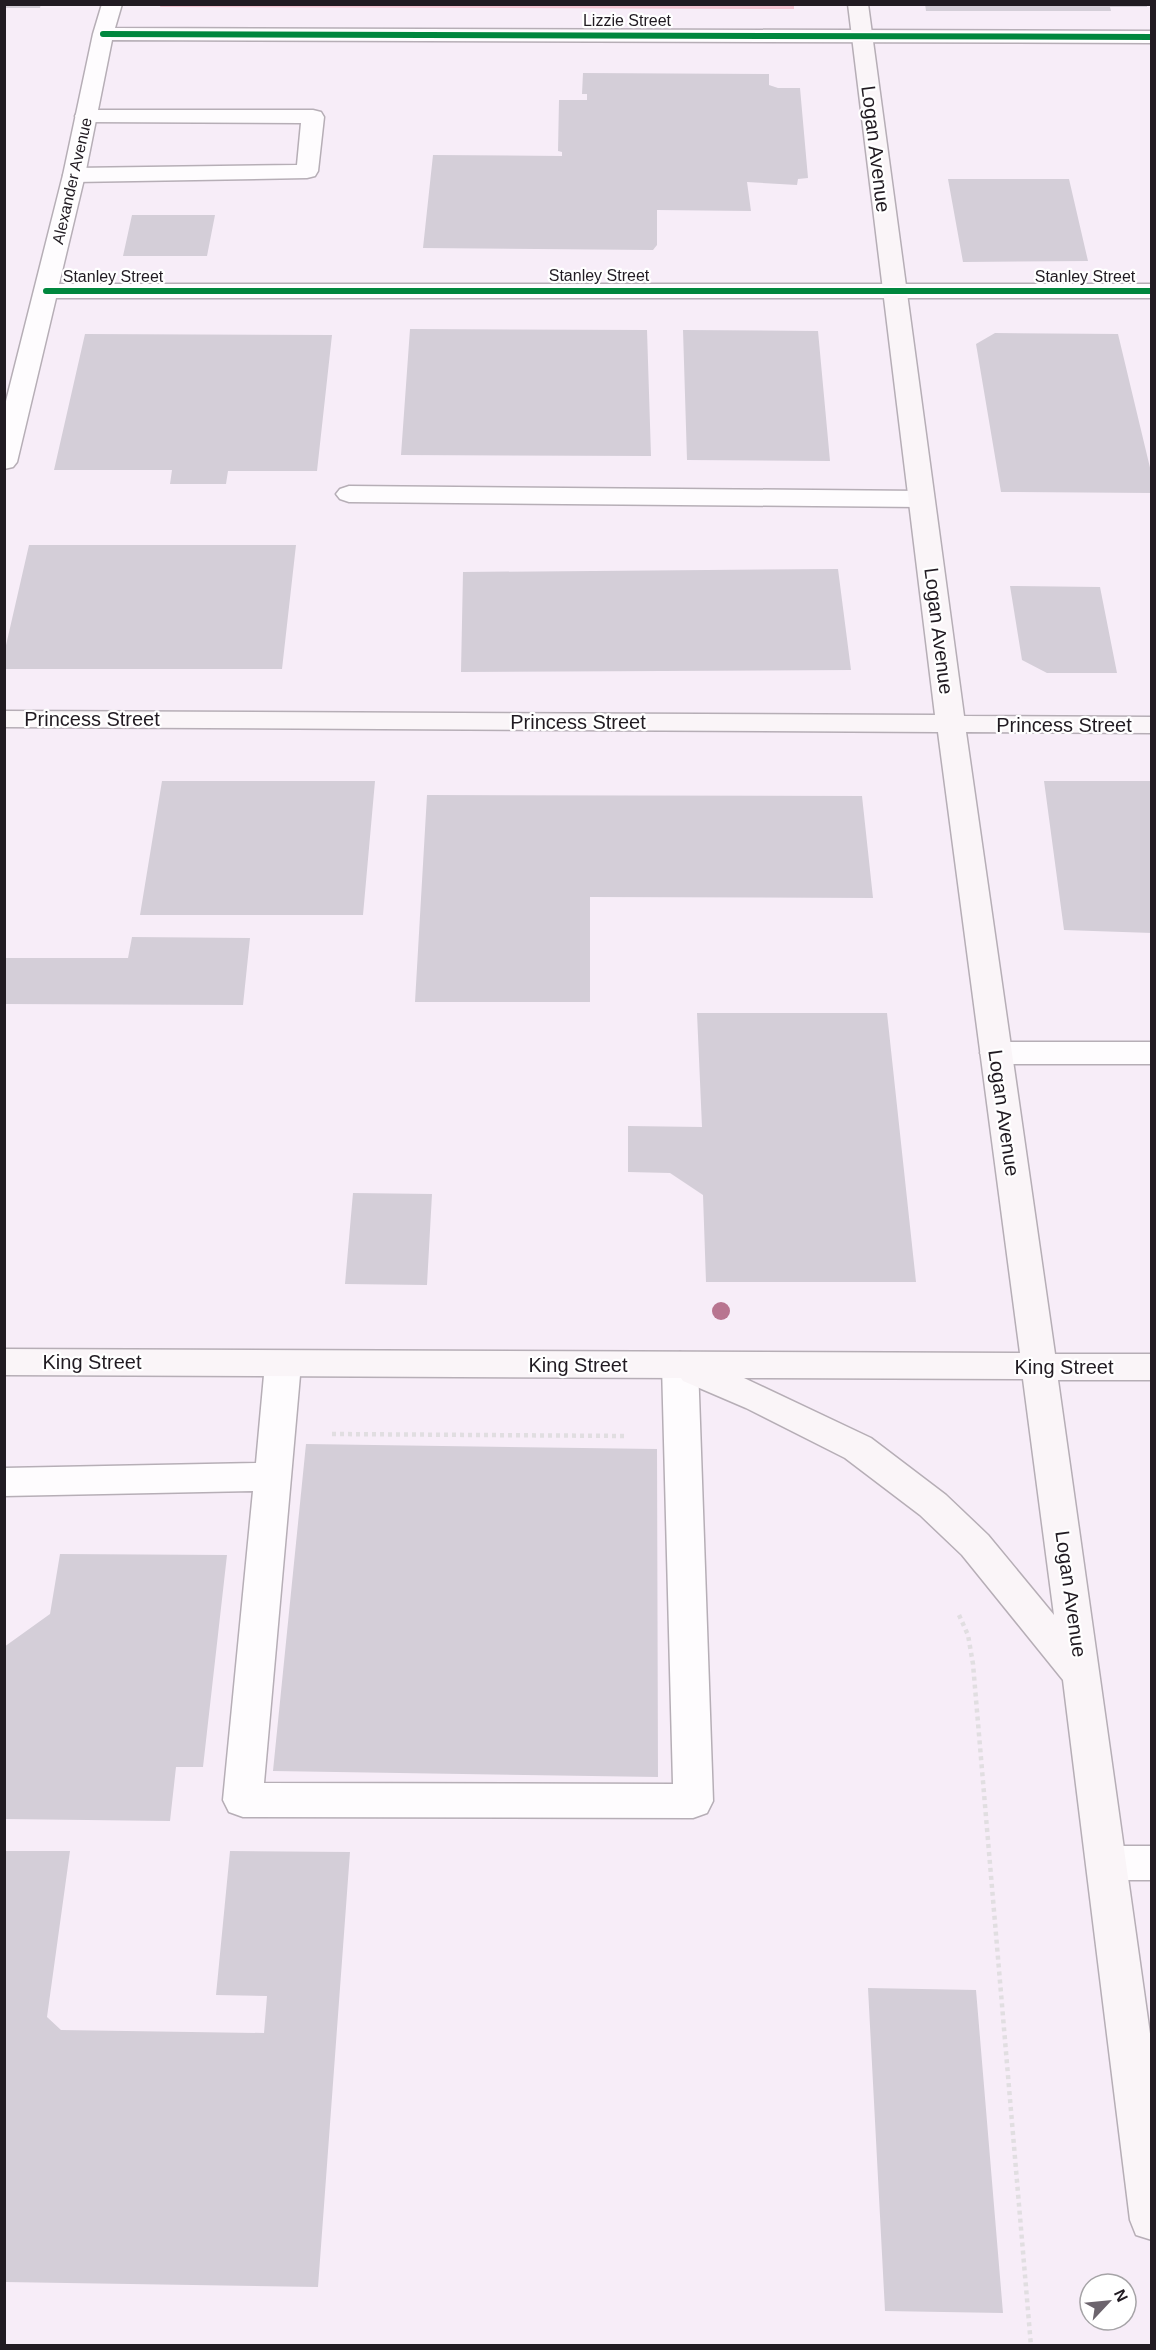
<svg xmlns="http://www.w3.org/2000/svg" width="1156" height="2350" font-family="Arial,sans-serif">
<style>
.green{fill:#f4c4d2}
.building{fill:#d4ced8}
.lines{fill:none;stroke-linecap:round;stroke-linejoin:round}
.lane-casing{stroke:#b6aeb6;stroke-width:3}
.street-casing{stroke:#b6aeb6;stroke-width:3}
.secondary-casing{stroke:#b6aeb6;stroke-width:3}
.path{stroke:#e1dee1;stroke-width:4.5;stroke-dasharray:4 4;stroke-linecap:butt}
.lane{fill:#fefcfe;fill-rule:evenodd}
.street{fill:#fefcfe;fill-rule:evenodd}
.secondary{fill:#faf5f8;fill-rule:evenodd}
.cycleway-casing{stroke:#fff;stroke-width:9}
.cycleway{stroke:#00873e;stroke-width:6}
.tree{fill:#b87590}
.labels{text-anchor:middle;dominant-baseline:central;stroke-width:4.5;stroke-linejoin:round;paint-order:stroke}
.far-street-label{font-size:16px;fill:#211b22;stroke:#fff}
.street-label{font-size:20px;fill:#211b22;stroke:#fff}
</style>
<rect width="100%" height="100%" fill="#f7edf8"/>
<!-- green -->
<path class="green" d="M161 4H794V9L160 7Z"/>
<!-- building -->
<path class="building" d="M5 4H41L40 8H5Z
M925 4H1147V7H1110L1111 11H926Z
M583 73 769 74V85L778 88H800L808 178 798 179 797 185 747 182 751 211 657 210V245L653 250 423 248 433 155 562 156V152L558 151 559 100H587V94H582Z
M948 179H1069L1088 261 963 262Z
M132 215H215L207 256H123Z
M410 329 647 330 651 456 401 455Z
M683 330 818 331 830 461 687 460Z
M995 333 1118 334 1152 476V493L1001 492 976 344Z
M85 334 332 335 317 471H228L226 484H170L172 470H54Z
M29 545H296L282 669H4V654Z
M838 569 851 670 461 672 463 572Z
M1010 586 1100 587 1117 673H1047L1022 660Z
M162 781H375L363 915H140Z
M1044 781H1152V933L1064 930Z
M427 795 862 796 873 898 590 897V1002H415Z
M132 937 250 938 243 1005 4 1004V958H128Z
M697 1013H887L916 1282H706L703 1195 670 1173 628 1172V1126L702 1127Z
M353 1193 432 1194 427 1285 345 1284Z
M306 1444 657 1449 658 1777 273 1771Z
M60 1554 227 1555 203 1767H176L170 1821 4 1819V1647L50 1614Z
M4 1851H70L47 2017 61 2030 264 2033 267 1996 216 1995 230 1851 350 1852 318 2287 4 2282Z
M868 1988 976 1990 1003 2313 885 2311Z"/>
<g class="lines">
<!-- lane casing -->
<g class="lane-casing">
<path id="lane" d="M86 110H313L321 112 324 117 318 171 315 176 307 178 74 182 66 180 63 175 66 170 74 168 297 165 301 123 86 122 78 121 75 116 78 111Z
M349 486 921 491 930 494 934 499 930 504 921 507 349 502 340 499 336 494 340 489Z
M996 1042H1152V1064H996L985 1060 980 1053 985 1046Z
M283 1351 295 1355 301 1364 264 1783 673 1784 662 1365 668 1356 680 1352 692 1356 698 1365 713 1801 707 1813 693 1818 243 1817 229 1812 223 1800 253 1491 4 1496V1468L256 1463 265 1364 271 1355Z
M1107 1846H1152V1880H1107L1093 1875 1087 1863 1093 1851Z"/>
</g>
<!-- street casing -->
<g class="street-casing">
<path id="street" d="M102 4H122L115 28 1152 31V43L112 40 85 175 59 284H1152V298H56L17 462 13 467 4 469V409L63 175 93 34Z"/>
</g>
<!-- secondary casing -->
<g class="secondary-casing">
<path id="secondary" d="M848 4H868L964 716 1152 717V733L966 732 1055 1354H1152V1380H1058L1152 2048V2240L1136 2235 1130 2220 1063 1680 962 1555 920 1515 845 1458 746 1408 683 1381 681 1378 4 1375V1349L1020 1353 938 732 4 727V711L935 715ZM744 1378 1023 1379 1054 1615 988 1535 946 1495 871 1438Z"/>
</g>
<!-- path -->
<path class="path" d="M332 1434 628 1436
M959 1615 968 1635 973 1664 1031 2346"/>
<!-- lane -->
<use href="#lane" class="lane"/>
<!-- street -->
<use href="#street" class="street"/>
<!-- secondary -->
<use href="#secondary" class="secondary"/>
<!-- cycleway casing -->
<g class="cycleway-casing">
<path id="cycleway" d="M103 34 1152 37
M46 291H1152"/>
</g>
<!-- cycleway -->
<use href="#cycleway" class="cycleway"/>
</g>
<!-- trees -->
<circle class="tree" cx="721" cy="1311" r="9"/>
<g class="labels">
<!-- far-street labels -->
<g class="far-street-label">
<text x="627" y="20">Lizzie Street</text>
<text transform="translate(72 181) rotate(-77)">Alexander Avenue</text>
<text x="599" y="275">Stanley Street</text>
<text x="113" y="276">Stanley Street</text>
<text x="1085" y="276">Stanley Street</text>
</g>
<!-- street labels -->
<g class="street-label">
<text transform="translate(876 149) rotate(83)">Logan Avenue</text>
<text transform="translate(939 631) rotate(83)">Logan Avenue</text>
<text x="92" y="719">Princess Street</text>
<text x="578" y="722">Princess Street</text>
<text x="1064" y="725">Princess Street</text>
<text transform="translate(1004 1113) rotate(82)">Logan Avenue</text>
<text x="92" y="1362">King Street</text>
<text x="578" y="1365">King Street</text>
<text x="1064" y="1367">King Street</text>
<text transform="translate(1071 1594) rotate(82)">Logan Avenue</text>
</g>
</g>
<!-- border -->
<rect width="1156" height="2350" fill="none" stroke="#211b22" stroke-width="12"/>
<!-- north arrow -->
<g transform="translate(1108 2302) rotate(64)"><circle r="28" fill="#ffffff" stroke="#a6a4a7" stroke-width="1.5"/>
<path d="M0-4.5L10 22L0 15L-10 22Z" fill="#6c646d"/>
<text y="-9" font-size="16" font-weight="bold" text-anchor="middle" fill="#211b22">N</text>
</g>
</svg>
